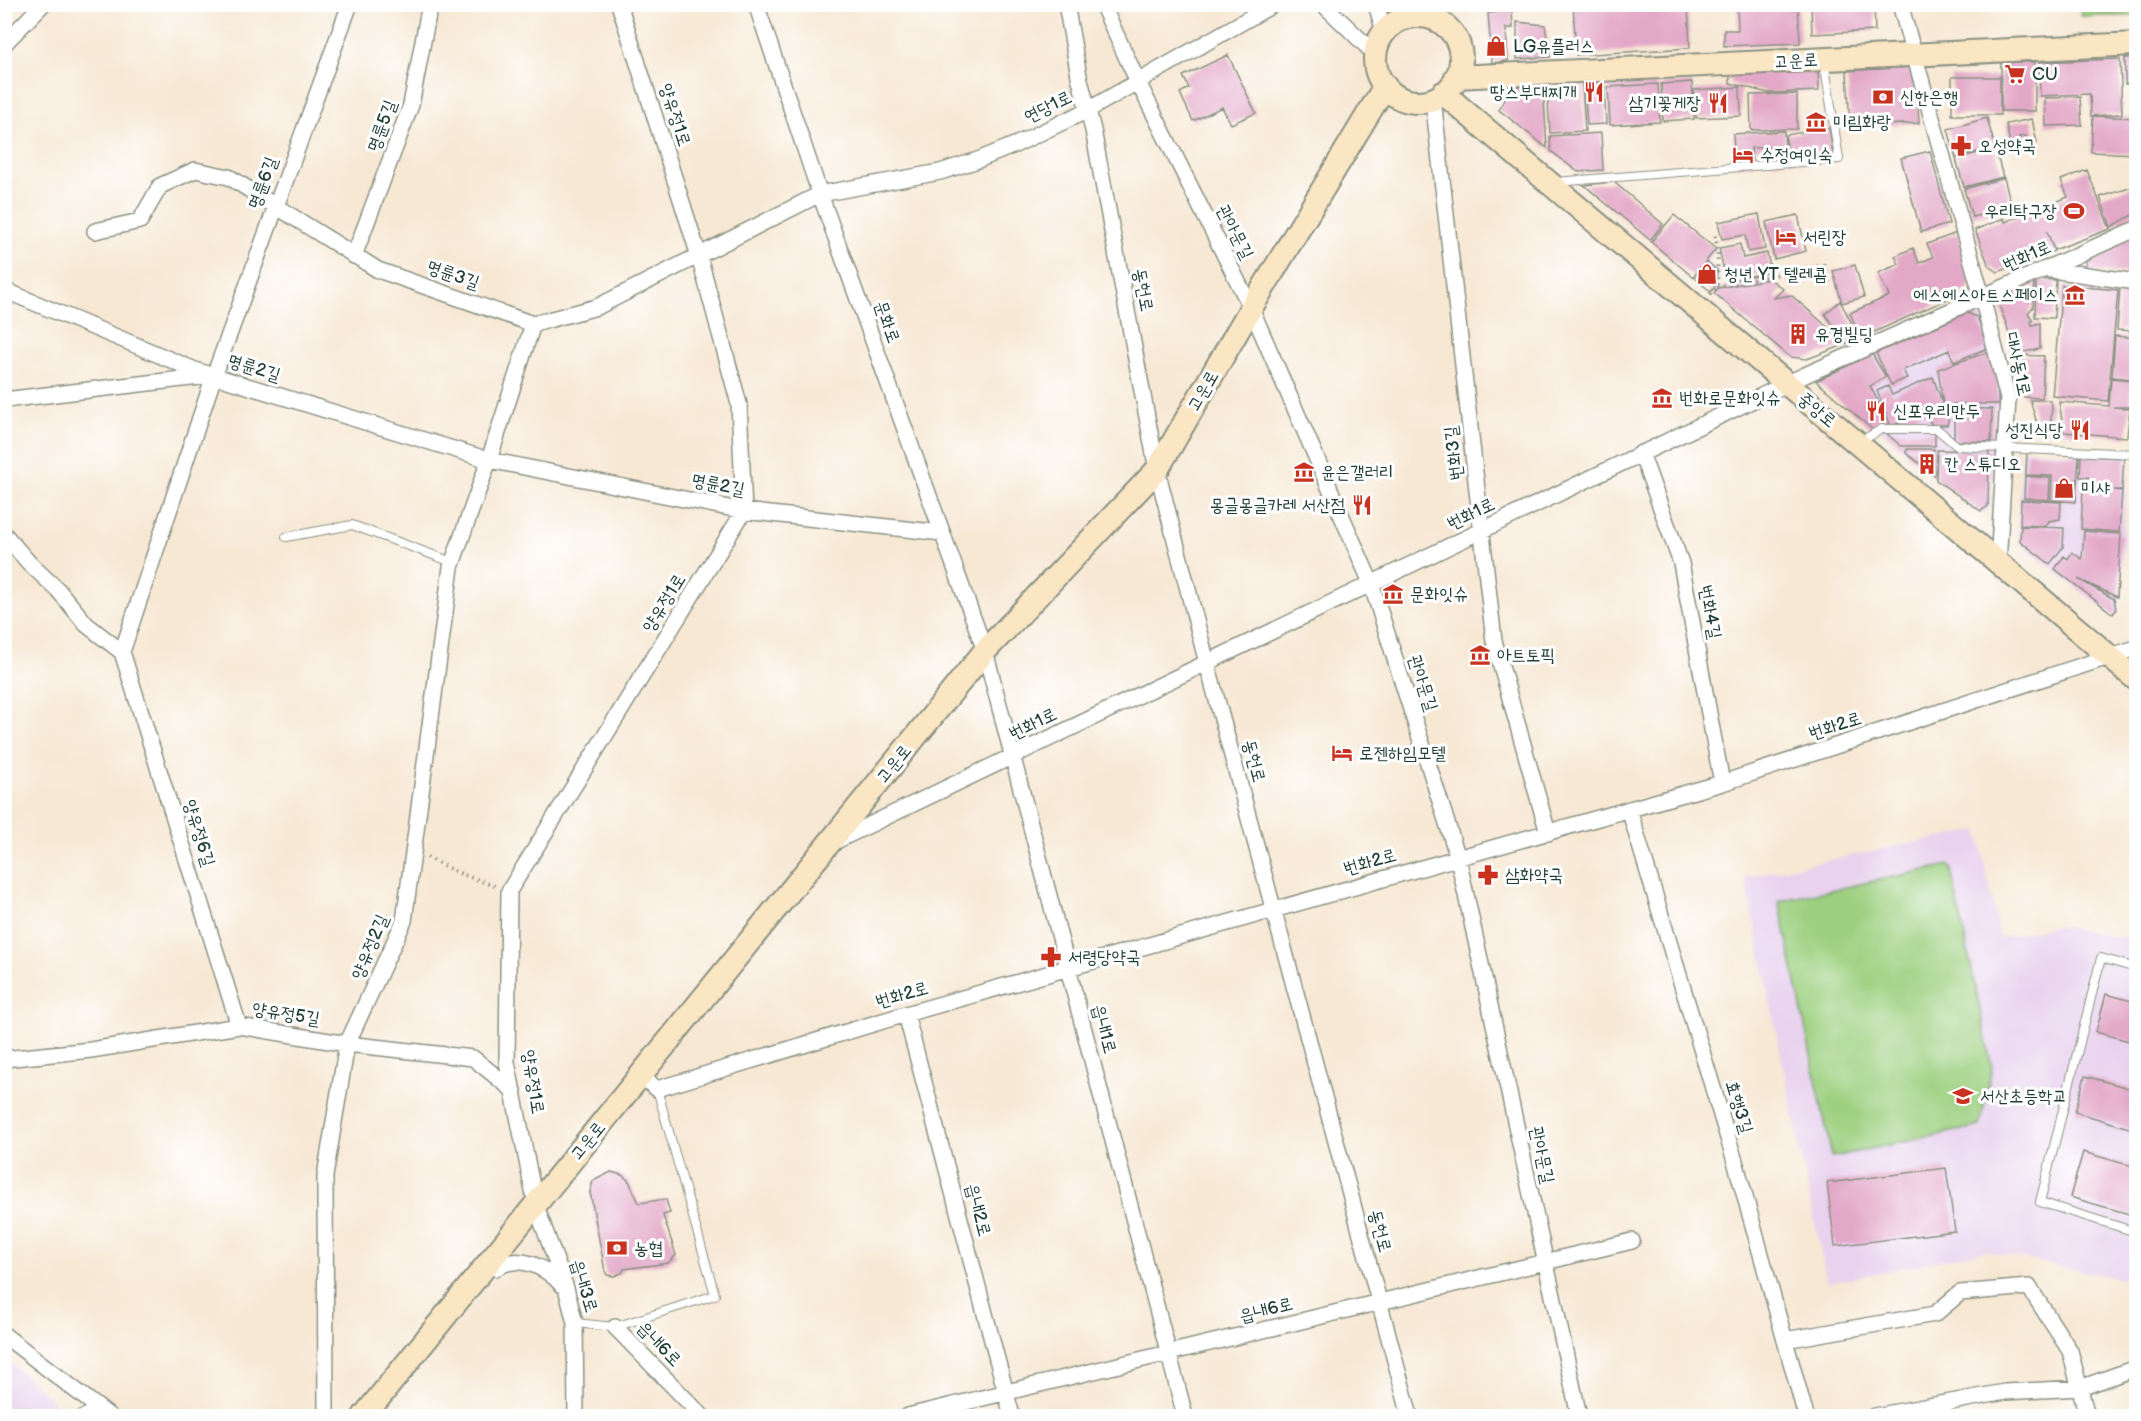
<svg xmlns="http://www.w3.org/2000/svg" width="2141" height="1421" font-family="'Balsamiq Sans','Poor Story',sans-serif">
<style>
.built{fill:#e8d2ee}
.green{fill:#9dd080;stroke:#5e865a;stroke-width:1.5}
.building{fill:#e3a8c8}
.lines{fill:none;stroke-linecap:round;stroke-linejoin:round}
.lane-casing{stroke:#8b9284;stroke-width:10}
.street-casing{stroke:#8b9284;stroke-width:18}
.secondary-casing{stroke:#8b9284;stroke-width:26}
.path{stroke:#8b9284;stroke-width:4;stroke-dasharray:1.5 4.5;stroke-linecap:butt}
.lane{stroke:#fff;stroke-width:8}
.street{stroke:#fff;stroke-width:15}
.secondary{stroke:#fbe6c4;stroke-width:22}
.labels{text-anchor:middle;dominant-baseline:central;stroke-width:6;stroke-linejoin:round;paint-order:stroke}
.poi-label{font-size:18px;fill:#1f3d34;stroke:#fff;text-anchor:start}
.street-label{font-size:18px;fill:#1f3d34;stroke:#fff}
</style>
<rect width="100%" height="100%" fill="#fff"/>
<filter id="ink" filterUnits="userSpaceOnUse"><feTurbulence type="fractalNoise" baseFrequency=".0167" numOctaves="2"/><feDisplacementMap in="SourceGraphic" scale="12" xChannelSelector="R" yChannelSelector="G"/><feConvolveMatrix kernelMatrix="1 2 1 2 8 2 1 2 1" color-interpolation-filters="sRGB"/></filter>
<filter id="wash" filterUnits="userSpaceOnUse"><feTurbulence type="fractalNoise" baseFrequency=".008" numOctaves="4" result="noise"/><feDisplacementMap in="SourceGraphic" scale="24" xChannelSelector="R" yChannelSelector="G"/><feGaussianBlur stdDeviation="1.35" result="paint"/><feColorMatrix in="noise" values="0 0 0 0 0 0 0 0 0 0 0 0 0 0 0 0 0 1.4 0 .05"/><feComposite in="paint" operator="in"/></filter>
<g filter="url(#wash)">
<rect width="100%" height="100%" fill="#f7e8d4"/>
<!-- built -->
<path class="built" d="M1970 311 1982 315 2001 381V404L1995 408 1991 507 1983 514 1934 478 1883 431 1814 381Z
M2022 450 2128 456 2119 612 2114 617 2019 543 2018 526Z
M1978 830 2000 938 2057 926 2136 940V1282L1986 1251 1827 1283 1745 877Z
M4 1358 52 1400 63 1416H5Z"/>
<!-- green -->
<path class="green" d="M2081 5H2136V16H2081Z
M1950 865 1992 1068 1980 1126 1832 1157 1779 901Z"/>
<g id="blocks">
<!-- building -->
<path class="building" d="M1573 4H1688L1690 48 1576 55Z
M1737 4H1798L1800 43 1724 46V30H1738Z
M1811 4H1874L1875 31 1812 34Z
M1512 11 1513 28H1506L1508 61 1492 63 1488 13Z
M1517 22 1545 25 1550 57 1517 59Z
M1228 55 1256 113 1231 124 1222 107 1193 121 1180 93 1189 88 1183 76Z
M2125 58H2136V114H2134V84H2125Z
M2120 59 2122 114 2091 116 2090 94 2040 96 2039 62Z
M2001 62H2035V111H2001Z
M1909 67 1916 72 1919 123 1850 127 1847 71Z
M1818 70 1819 91 1768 93 1730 83V73Z
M1952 77H2000V115H1952Z
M1604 81 1606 124 1587 125 1584 83Z
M1582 82 1585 131 1550 133 1547 85Z
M1692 82 1694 119 1663 121 1661 84Z
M1658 84 1660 122 1610 125 1608 87Z
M1543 85 1547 148 1499 110 1511 86Z
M1740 87 1741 116 1696 118 1694 90Z
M1797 94V129L1751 130 1750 95Z
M2080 97 2082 125 2046 126 2045 98Z
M2093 116 2136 118V154L2091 152Z
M1987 118 1995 147 1956 158 1948 129Z
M2032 119 2037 143 2027 145 2026 136 2019 137 2021 146 2011 148 2006 124Z
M1829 128 1833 154 1790 162 1785 135Z
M1784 131 1786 161 1772 162 1771 147 1751 148 1752 165 1735 166 1733 134Z
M1601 133 1603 170 1578 172 1551 151 1550 136Z
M1995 148 2003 177 1964 187 1956 159Z
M1930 151 1949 224 1921 232 1901 158Z
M2087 170 2110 229 2054 250 2047 231 2054 251 1998 272 1989 266 1975 230 2004 218 2005 222 2068 197 2061 180Z
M2004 178 2012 207 1972 217 1964 189Z
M1614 182 1663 224 1650 240 1584 185Z
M2136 186V213L2111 227 2100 197Z
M1759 214 1765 249 1748 252 1745 235 1722 239 1718 222Z
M1674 215 1716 249 1693 277 1651 242Z
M1798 215 1806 251 1774 259 1766 222Z
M1959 232 1971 283 1968 290 1861 338 1850 313 1889 296 1878 273 1899 264 1895 256 1913 248 1919 263 1933 257 1927 244Z
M2136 235V273L2086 272V256Z
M1740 244 1743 258 1767 253 1771 272 1726 281 1719 248Z
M1707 262 1717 270 1716 285 1711 292 1694 277Z
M1855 265 1864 297 1842 303 1833 271Z
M1770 279 1783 289 1774 298 1791 295 1847 344 1807 359 1790 357 1714 293 1718 288Z
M2036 279 2056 280 2054 318 2035 317Z
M2034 280 2033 307 2028 313 2033 320 2031 321 2032 325 2040 323V349L2013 354 2007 326 1997 300 1999 294Z
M2062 285 2118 290 2108 401 2052 396Z
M2120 286 2136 287V331L2117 330Z
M1840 301 1860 338 1847 344 1825 314Z
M1967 313 1977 317 1990 347 1954 362 1949 350 1903 370 1907 378 1891 385 1876 353Z
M2115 336 2135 338 2131 379 2112 377Z
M1991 351 1998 378V404H1953L1947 425H1932L1924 412 1891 426 1877 391 1888 386 1892 395 1933 377 1943 405 1938 369Z
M1872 354 1886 377 1870 386 1890 423 1873 430 1816 381Z
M2018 355 2044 356 2042 398 2024 397 2016 360Z
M2111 378 2132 380 2130 407H2113L2130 408 2127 437 2064 432 2059 402 2109 406Z
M2030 400H2049L2052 405 2050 431 2039 430Z
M1954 408 1992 409 1991 442 1954 441Z
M1884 431 1935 432V446H1901Z
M1907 449H1934V475L1906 453Z
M1937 450 1989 451 1988 506 1981 511 1936 480Z
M2027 452 2079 456 2076 502 2051 500 2052 476 2026 475Z
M2081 456 2124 458 2122 490H2114L2122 491 2119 532 2081 529 2083 488H2087L2088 477H2080Z
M2025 476 2050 478 2049 500 2024 498Z
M2021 500 2061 502 2060 519 2049 521 2046 526 2020 525Z
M2021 526 2064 528 2063 547 2050 564 2020 541Z
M2084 531 2121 534 2117 597 2078 579 2114 599 2116 610 2113 614 2055 569 2064 556 2068 559 2072 552 2082 559Z
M2106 994 2136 1002V1043L2096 1032Z
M2085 1076 2136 1090V1130L2075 1112Z
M2083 1152 2136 1167V1216L2070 1197Z
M1946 1168 1955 1231 1835 1246 1827 1183Z
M611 1172 622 1175 629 1181 639 1203 666 1199 670 1213 663 1215 676 1255 668 1263 624 1269 622 1273 614 1276 607 1275 605 1271 590 1192 593 1181Z"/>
</g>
</g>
<g filter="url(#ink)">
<use href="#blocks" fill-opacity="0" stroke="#8b9284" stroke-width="1.5"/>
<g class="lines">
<!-- lane casing -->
<g class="lane-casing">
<path id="lane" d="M1556 182 1839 159 1824 60
M1861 441 1882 429H1937L1957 446 2136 454
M286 537 352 525 452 562
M2136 968 2101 958 2040 1202 2136 1232
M575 1323 615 1327 715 1295 657 1089
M79 1416 96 1407"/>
</g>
<!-- street casing -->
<g class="street-casing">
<path id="street" d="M756 4 820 194 985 651 1185 1416
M1066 4 1079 76 1093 130 1157 470 1207 663 1410 1416
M1102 4 1137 80 1251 308 1371 583 1458 858 1579 1416
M1323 4 1375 54
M1376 4 1384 32
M1900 4 1982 297 2008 399 1998 564
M4 44 43 4
M1433 99 1494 641 1548 833
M95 231 140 221 160 186 195 170 229 177 378 270 533 324 597 307 820 194 940 172 978 160 1017 144 1088 110 1274 4
M354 256 411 105 430 4
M2045 269 2136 282
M4 290 195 370 489 460 744 511 942 533
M4 400 208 376
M1641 453 1681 563 1722 783
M4 534 29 563 58 590 87 625 122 652
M1629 809 1737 1168 1806 1416
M834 842 1805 375 2136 229
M906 1014 1012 1416
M239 1026 122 652 214 376 350 4
M4 1059 91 1050 239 1026 347 1044 473 1058 514 1091
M641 1076 657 1089 906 1014 1722 783 2136 648
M489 1263 496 1268C519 1253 546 1267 562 1285
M615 1327 702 1416
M4 1335 109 1416
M1785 1340 1935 1314 1960 1293 2029 1287 2070 1351 2087 1416
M326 1416 325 1176 347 1044 404 921 451 567 489 460 533 324
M576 1416 575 1323 566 1288 536 1206 507 1062 509 891 744 511 739 404 699 256 619 4
M908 1416 1632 1241
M1875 1416 2005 1392 2080 1388 2136 1368"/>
</g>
<!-- secondary casing -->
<g class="secondary-casing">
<path id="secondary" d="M1375 59a43 43 0 1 1 86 0a43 43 0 1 1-86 0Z
M1456 77 2136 44
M1443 93 2136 679
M364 1416 985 651 1157 470 1251 308 1385 86"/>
</g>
<!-- path -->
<path class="path" d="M1717 287 1824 265 1830 287
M1710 294 1717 287 1718 250 1714 232
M427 857 456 872 495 886"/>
<!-- lane -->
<use href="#lane" class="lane"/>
<!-- street -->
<use href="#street" class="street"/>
<!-- secondary -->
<use href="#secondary" class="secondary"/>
</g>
</g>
<!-- icons -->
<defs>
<g id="shop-bare" transform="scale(1.62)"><path d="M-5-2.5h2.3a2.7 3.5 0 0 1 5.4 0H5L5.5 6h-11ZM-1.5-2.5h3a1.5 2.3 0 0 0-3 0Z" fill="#c8321e" stroke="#fff" stroke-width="2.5" paint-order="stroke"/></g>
<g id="supermarket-bare" transform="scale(1.62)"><path d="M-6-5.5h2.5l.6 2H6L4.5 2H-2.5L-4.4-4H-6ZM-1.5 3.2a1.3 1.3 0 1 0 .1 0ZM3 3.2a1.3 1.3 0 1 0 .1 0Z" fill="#c8321e" stroke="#fff" stroke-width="2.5" paint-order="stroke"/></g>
<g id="restaurant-bare" transform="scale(1.62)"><path d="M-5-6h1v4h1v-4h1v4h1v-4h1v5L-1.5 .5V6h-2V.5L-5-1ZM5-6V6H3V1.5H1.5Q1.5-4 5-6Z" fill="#c8321e" stroke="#fff" stroke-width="2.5" paint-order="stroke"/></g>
<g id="bank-bare" transform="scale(1.62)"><path d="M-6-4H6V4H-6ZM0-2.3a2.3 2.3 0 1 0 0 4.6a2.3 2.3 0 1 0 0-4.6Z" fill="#c8321e" stroke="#fff" stroke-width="2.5" paint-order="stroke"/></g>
<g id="museum-bare" transform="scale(1.62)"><path d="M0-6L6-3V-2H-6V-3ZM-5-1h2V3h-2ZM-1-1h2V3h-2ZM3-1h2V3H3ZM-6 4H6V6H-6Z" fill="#c8321e" stroke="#fff" stroke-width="2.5" paint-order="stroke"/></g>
<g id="pharmacy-bare" transform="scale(1.62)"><path d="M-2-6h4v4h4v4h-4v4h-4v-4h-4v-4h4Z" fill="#c8321e" stroke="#fff" stroke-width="2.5" paint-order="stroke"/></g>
<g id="hotel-bare" transform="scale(1.62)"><path d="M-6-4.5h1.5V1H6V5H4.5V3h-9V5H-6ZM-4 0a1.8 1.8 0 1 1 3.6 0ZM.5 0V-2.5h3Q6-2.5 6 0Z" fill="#c8321e" stroke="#fff" stroke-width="2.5" paint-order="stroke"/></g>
<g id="stadium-bare" transform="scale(1.62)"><path d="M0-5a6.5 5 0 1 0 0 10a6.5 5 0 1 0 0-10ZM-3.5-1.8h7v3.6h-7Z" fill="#c8321e" stroke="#fff" stroke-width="2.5" paint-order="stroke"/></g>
<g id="building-bare" transform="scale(1.62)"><path d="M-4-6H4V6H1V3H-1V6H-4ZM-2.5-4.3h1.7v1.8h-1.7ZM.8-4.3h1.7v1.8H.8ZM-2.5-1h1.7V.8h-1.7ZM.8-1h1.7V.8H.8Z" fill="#c8321e" stroke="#fff" stroke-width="2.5" paint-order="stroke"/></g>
<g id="school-bare" transform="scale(1.62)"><path d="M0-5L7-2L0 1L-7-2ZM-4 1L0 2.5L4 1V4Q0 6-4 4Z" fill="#c8321e" stroke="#fff" stroke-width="2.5" paint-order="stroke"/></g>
</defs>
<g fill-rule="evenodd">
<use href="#shop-bare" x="1496" y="46"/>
<use href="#supermarket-bare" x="2015" y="74"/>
<use href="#restaurant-bare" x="1594" y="92"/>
<use href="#bank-bare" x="1883" y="97"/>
<use href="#restaurant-bare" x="1718" y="103"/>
<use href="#museum-bare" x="1816" y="122"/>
<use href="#pharmacy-bare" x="1961" y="146"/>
<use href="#hotel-bare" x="1743" y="155"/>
<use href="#stadium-bare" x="2074" y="211"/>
<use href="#hotel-bare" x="1786" y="237"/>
<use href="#shop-bare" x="1707" y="274"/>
<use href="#museum-bare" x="2075" y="295"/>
<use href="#building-bare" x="1798" y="334"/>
<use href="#museum-bare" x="1662" y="398"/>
<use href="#restaurant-bare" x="1876" y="411"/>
<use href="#restaurant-bare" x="2080" y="430"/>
<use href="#building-bare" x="1927" y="464"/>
<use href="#museum-bare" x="1304" y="472"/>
<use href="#shop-bare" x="2064" y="488"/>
<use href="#restaurant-bare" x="1362" y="505"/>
<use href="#museum-bare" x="1393" y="594"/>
<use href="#museum-bare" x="1480" y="655"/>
<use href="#hotel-bare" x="1342" y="753"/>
<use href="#pharmacy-bare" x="1488" y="875"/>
<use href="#pharmacy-bare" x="1051" y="957"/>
<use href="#school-bare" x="1963" y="1096"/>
<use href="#bank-bare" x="617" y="1248"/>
</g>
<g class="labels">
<!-- poi labels -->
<g class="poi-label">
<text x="1513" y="46">LG유플러스</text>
<text x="2032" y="74">CU</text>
<text x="1577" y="92" text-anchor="end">땅스부대찌개</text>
<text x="1900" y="97">신한은행</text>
<text x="1701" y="103" text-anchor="end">삼기꽃게장</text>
<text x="1833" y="122">미림화랑</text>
<text x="1978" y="146">오성약국</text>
<text x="1760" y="155">수정여인숙</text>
<text x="2057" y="211" text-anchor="end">우리탁구장</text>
<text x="1803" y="237">서린장</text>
<text x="1724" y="274">청년 YT 텔레콤</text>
<text x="2058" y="295" text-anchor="end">에스에스아트스페이스</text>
<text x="1815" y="334">유경빌딩</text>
<text x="1679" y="398">번화로문화잇슈</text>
<text x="1893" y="411">신포우리만두</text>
<text x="2063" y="430" text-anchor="end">성진식당</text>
<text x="1944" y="464">칸 스튜디오</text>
<text x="1321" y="472">윤은갤러리</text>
<text x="2081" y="488">미샤</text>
<text x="1345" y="505" text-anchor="end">몽글몽글카레 서산점</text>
<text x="1410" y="594">문화잇슈</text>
<text x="1497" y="655">아트토픽</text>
<text x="1359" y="753">로젠하임모텔</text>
<text x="1505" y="875">삼화약국</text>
<text x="1068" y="957">서령당약국</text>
<text x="1980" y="1096">서산초등학교</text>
<text x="634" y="1248">농협</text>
</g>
<!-- street labels -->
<g class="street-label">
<text transform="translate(1796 61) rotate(-3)">고운로</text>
<text transform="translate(1048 107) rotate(-26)">연당1로</text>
<text transform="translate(675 115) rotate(72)">양유정1로</text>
<text transform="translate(382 126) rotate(-70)">명륜5길</text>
<text transform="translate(263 183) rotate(-70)">명륜6길</text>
<text transform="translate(1235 232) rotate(63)">관아문길</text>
<text transform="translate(2027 256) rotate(-24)">번화1로</text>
<text transform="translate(453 275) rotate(19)">명륜3길</text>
<text transform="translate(1143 290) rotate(79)">동헌로</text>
<text transform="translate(887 322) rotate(70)">문화로</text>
<text transform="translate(2018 364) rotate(78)">대사동1로</text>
<text transform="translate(254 368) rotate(17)">명륜2길</text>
<text transform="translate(1203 391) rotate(-60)">고운로</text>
<text transform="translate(1817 410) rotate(40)">중앙로</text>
<text transform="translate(1454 453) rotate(-97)">번화3길</text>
<text transform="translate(718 485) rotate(11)">명륜2길</text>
<text transform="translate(1471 514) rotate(-26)">번화1로</text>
<text transform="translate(664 603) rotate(-58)">양유정1로</text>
<text transform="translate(1710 612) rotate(79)">번화4길</text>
<text transform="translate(1423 683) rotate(72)">관아문길</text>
<text transform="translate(1033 724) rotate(-26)">번화1로</text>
<text transform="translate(1835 726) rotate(-18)">번화2로</text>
<text transform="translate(1254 761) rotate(75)">동헌로</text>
<text transform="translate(894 764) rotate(-51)">고운로</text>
<text transform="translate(199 833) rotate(73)">양유정6길</text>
<text transform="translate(1370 862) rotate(-16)">번화2로</text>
<text transform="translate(370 947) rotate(-67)">양유정2길</text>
<text transform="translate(902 995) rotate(-16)">번화2로</text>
<text transform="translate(286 1014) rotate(9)">양유정5길</text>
<text transform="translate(1104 1029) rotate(75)">읍내1로</text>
<text transform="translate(533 1082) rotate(81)">양유정1로</text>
<text transform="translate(1739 1107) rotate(73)">효행3길</text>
<text transform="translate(588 1141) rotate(-51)">고운로</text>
<text transform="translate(1542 1155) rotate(78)">관아문길</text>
<text transform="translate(978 1210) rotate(75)">읍내2로</text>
<text transform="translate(1380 1231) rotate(75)">동헌로</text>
<text transform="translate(584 1286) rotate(73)">읍내3로</text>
<text transform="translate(1266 1310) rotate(-14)">읍내6로</text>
<text transform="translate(659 1344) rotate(46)">읍내6로</text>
</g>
</g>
<!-- margin -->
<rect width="2141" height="1421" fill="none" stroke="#fff" stroke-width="24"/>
</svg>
